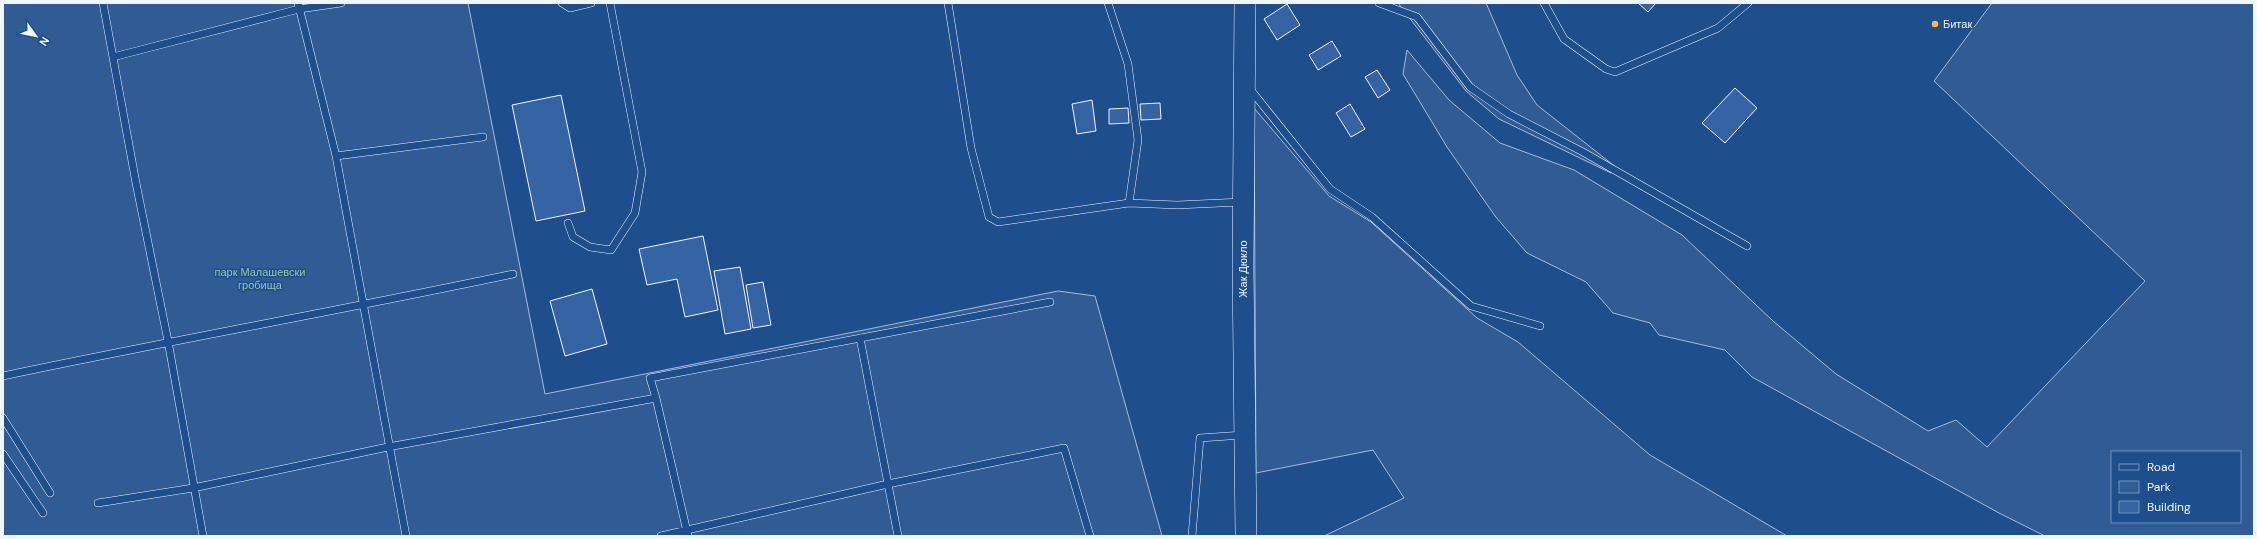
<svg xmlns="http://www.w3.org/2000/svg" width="2257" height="539" font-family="'DM Sans',sans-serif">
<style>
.green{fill:#305b95;stroke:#a8bbd7;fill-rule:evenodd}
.building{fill:#3563a3;stroke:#f2f6ff}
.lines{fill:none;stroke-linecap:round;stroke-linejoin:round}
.lane-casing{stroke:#f2f6ff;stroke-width:8}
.secondary-casing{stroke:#f2f6ff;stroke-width:22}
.lane{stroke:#1f4e8c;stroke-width:7}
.secondary{stroke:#1f4e8c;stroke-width:21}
.poi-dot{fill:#ffb74d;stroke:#1f4e8c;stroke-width:1.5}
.labels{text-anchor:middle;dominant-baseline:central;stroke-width:3;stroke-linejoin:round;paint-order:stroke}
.poi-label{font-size:11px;fill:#f2f6ff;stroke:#1f4e8c;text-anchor:start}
.street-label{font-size:11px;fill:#f2f6ff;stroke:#1f4e8c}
.park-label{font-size:11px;fill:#97c8a6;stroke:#1f4e8c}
</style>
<rect width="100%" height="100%" fill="#1f4e8c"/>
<!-- green -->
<path class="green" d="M3 3H468L545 394 1058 291 1095 296 1162 536H3Z
M1398 3H1486L1517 75 1537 105 1617 168 1611 173 1499 119 1466 91Z
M1992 3H2254V536H2045L1999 513 1752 377 1725 350 1659 335 1650 323 1613 313 1586 282 1527 253 1495 216 1447 147 1403 74 1407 50 1449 100 1500 143 1574 170 1682 235 1773 321 1836 374 1928 431 1956 420 1987 447 2145 281 1934 81ZM2112 452H2240V522H2112Z
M1254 108 1329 196 1371 222 1477 318 1518 342 1650 455 1787 536H1324L1404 498 1373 450 1256 473Z"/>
<!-- building -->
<path class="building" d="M1638 3H1656L1648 12Z
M1287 4 1300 25 1277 40 1264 19Z
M1332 41 1341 56 1318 70 1309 55Z
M1377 70 1390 90 1378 98 1365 77Z
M1735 88 1757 108 1725 143 1702 123Z
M561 95 585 211 536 221 512 105Z
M1092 100 1096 131 1077 134 1072 104Z
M1160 103 1161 119 1141 120 1140 104Z
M1350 104 1365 129 1351 137 1336 113Z
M1128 108 1129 123 1109 124V109Z
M703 236 718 310 685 317 677 279 647 285 639 249Z
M740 267 751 329 725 334 714 271Z
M763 282 771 325 753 328 746 285Z
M592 289 607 344 565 356 550 301Z"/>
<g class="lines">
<!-- lane casing -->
<g class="lane-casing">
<path id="lane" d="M103 3 136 183 168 341 203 536
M298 3 336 156 406 536
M562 3 570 8 591 3
M948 3 971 148 989 217 998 222 1129 203 1177 205 1242 202
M1108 3 1128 64 1138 140 1129 203
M1379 3 1417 17 1470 87 1509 114 1583 152 1747 246
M1544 3 1564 39 1606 69 1615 72 1718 28 1748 3
M113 57 299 9 341 3
M1250 89 1330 189 1372 217 1471 306 1540 326
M336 156 483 137
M568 223 573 237 590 247 611 250 635 213 642 172 610 3
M860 338 898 536
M3 376C173 340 343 310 513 274
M3 418 50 493
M3 454 43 513
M98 503 193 488 388 447 656 398
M661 536 888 484 1064 448 1090 536
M688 536 656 398 650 378 1050 302
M1192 536 1200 438 1243 435"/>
</g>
<!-- secondary casing -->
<g class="secondary-casing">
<path id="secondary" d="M1245 3 1243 266 1246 536"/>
</g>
<!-- lane -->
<use href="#lane" class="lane"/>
<!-- secondary -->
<use href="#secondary" class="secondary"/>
</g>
<!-- markers -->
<circle class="poi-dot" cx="1935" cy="24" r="4"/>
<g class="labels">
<!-- poi labels -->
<g class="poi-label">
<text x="1943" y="24">Битак</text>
</g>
<!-- street labels -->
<g class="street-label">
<text transform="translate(1243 269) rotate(-90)">Жак Дюкло</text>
</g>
<!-- park labels -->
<g class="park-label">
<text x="260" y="272">парк Малашевски<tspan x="260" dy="13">гробища</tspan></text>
</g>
</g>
<!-- border -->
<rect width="2257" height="539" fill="none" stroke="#f2f6ff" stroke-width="8"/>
<!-- legend -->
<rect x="2111" y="451" width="130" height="72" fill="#1f4e8c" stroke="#7391ba"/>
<rect x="2119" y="464" width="20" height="6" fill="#1f4e8c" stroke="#7391ba"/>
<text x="2147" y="471" font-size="12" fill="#f2f6ff">Road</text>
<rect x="2119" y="481" width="20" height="12" fill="#305b95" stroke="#7391ba"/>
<text x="2147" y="491" font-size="12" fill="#f2f6ff">Park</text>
<rect x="2119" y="501" width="20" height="12" fill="#3563a3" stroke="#7391ba"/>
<text x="2147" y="511" font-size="12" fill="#f2f6ff">Building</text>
<!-- north arrow -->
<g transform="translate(36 36) rotate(123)" stroke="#1f4e8c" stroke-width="3" paint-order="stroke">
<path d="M0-3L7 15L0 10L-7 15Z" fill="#f2f6ff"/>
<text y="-6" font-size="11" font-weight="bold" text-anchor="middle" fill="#f2f6ff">N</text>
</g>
</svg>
